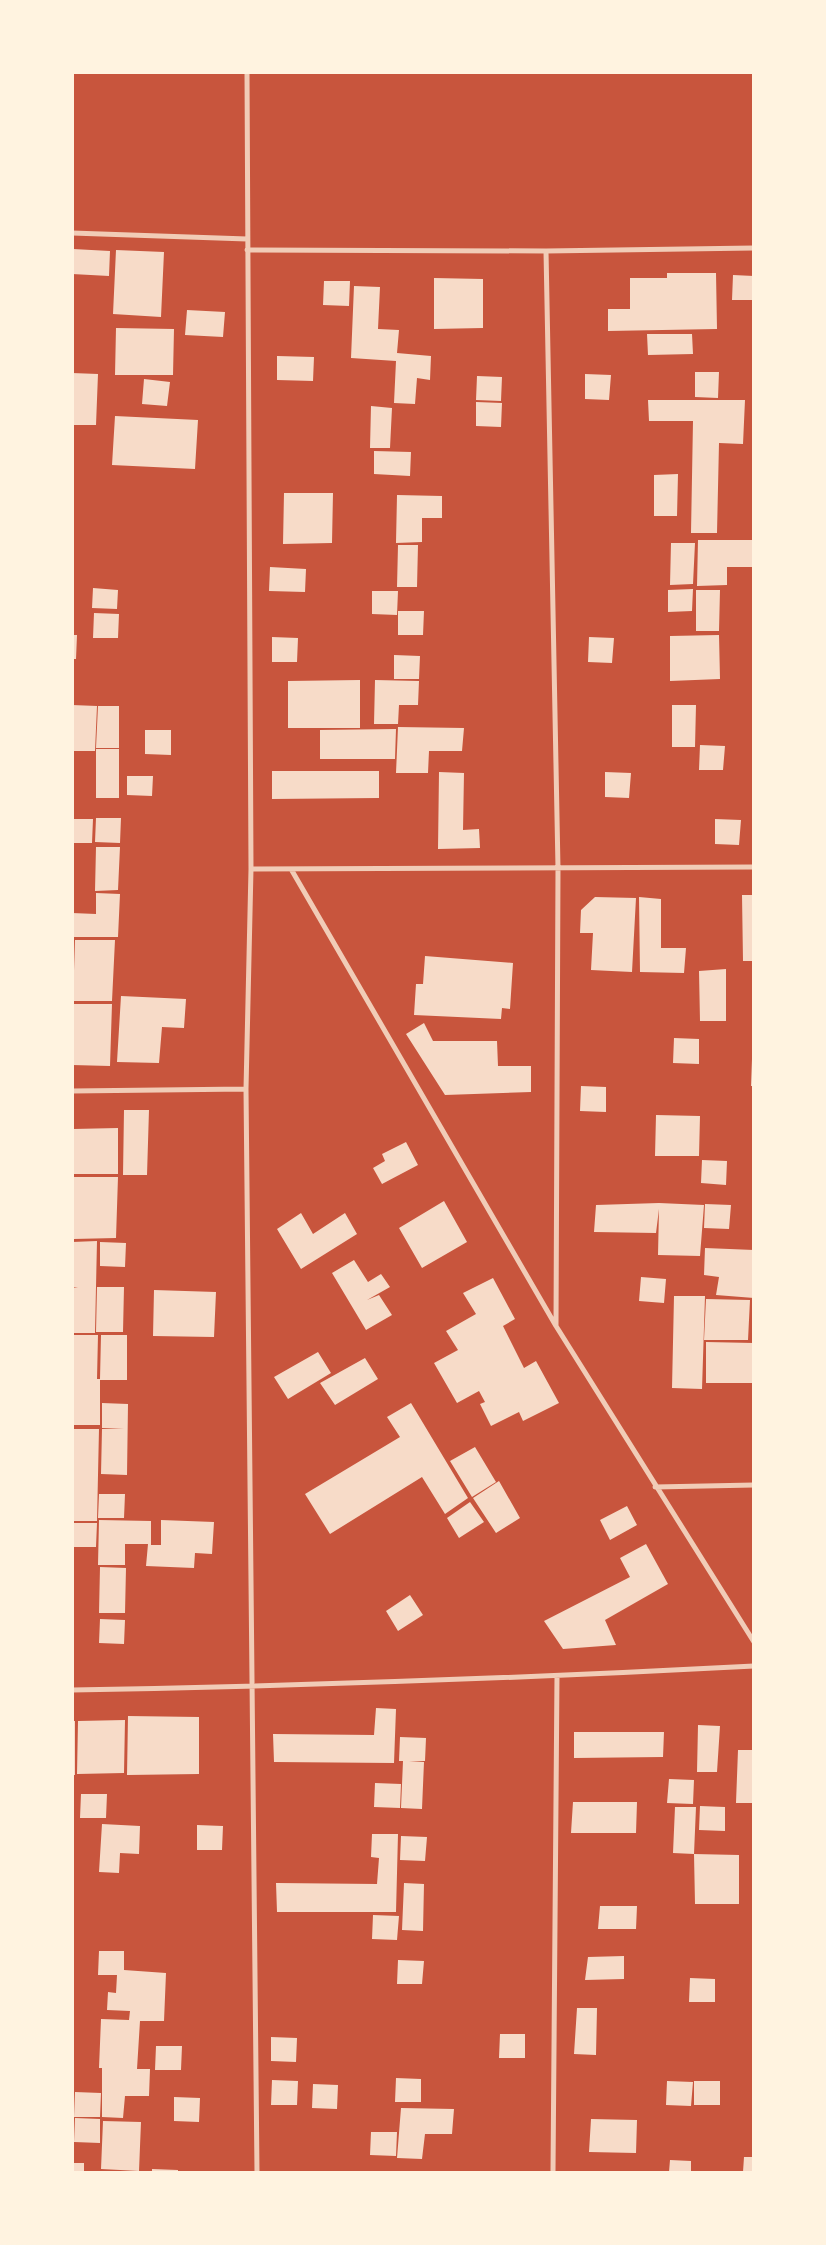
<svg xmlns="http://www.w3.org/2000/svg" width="826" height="2245" font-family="'Fira Sans',sans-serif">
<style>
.building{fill:#f7dbc8}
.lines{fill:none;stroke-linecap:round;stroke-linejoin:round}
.minor{stroke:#f1ccb7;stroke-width:5}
</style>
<rect width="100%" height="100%" fill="#c8553d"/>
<!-- building -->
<path class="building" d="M73 249 110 251 109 276 72 274Z
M116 250 164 252 161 317 113 314Z
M667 273H716L717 329 608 331V309H630V278H667Z
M733 275 754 276V300H732Z
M434 278 483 279V328L434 329Z
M324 281H350L349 306 323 305Z
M354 286 380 287 378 329 399 330 397 353 431 356 430 380 417 378 415 404 394 403 396 361 351 358Z
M187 310 225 312 223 337 185 335Z
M116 328 174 329 173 375H115Z
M647 334H692L693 354 648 355Z
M277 356 314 357 313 381 277 380Z
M695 372H719L718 398 695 397Z
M72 373 98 374 96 425H72Z
M585 374 611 375 609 400 585 399Z
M477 376 502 377 501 401 476 400Z
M144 379 170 382 167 406 142 404Z
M648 400H745L743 444 719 443 717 533H691L693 421H649Z
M476 402 502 403 501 427 476 426Z
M371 406 392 408 390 448H370Z
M115 416 198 420 195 469 112 465Z
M374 451 411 452 410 476 374 474Z
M678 474 677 516H654V475Z
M284 493H333L332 543 283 544Z
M397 495 442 496V518H422V542L396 543Z
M698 540H754V567H727V585L697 586Z
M671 543H695L693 584 670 585Z
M398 545H418L417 587H397Z
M270 567 306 569 305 592 269 591Z
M93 588 118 590 117 609 92 608Z
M693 589 692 611 668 612V590Z
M696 590H720L719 631H696Z
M372 591H398L397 615 372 614Z
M398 611H424L423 635H398Z
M94 613 119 614 118 638H93Z
M72 635H77L76 659H72Z
M719 635 720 679 670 681V636Z
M272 637 298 638 297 662H272Z
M589 637 614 638 612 663 588 662Z
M394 655 420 656 419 679H394Z
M360 680V728H288V681Z
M375 680 419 681 418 705H399L398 724H374Z
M72 705 97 706 95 751H72Z
M672 705H696L695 747H672Z
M98 706H119V748H96Z
M398 727 464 728 462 751H429L428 773H396Z
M396 729 395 759H320V730Z
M145 730H171V755L145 754Z
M700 745 725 746 723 770H699Z
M96 749H119V798H96Z
M272 771H379V798L272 799Z
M439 772 464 773 463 830 479 829 480 848 438 849Z
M605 772 631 773 629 798 605 797Z
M127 776H153L152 796 127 795Z
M96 818H121L120 843 95 842Z
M72 819H93L92 843H72Z
M715 819 741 820 739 845 715 844Z
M96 847H120L118 890 95 891Z
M96 893 120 894 118 937H72V913L96 914Z
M742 895H754V961H743Z
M595 897 636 898 632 972 591 970 593 933H580L581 910Z
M639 897 661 899V948H686L684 973 640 972Z
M75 940H115L112 1001H73Z
M425 956 513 963 510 1009 502 1008 501 1019 414 1015 416 984H423Z
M726 969V1021H700L699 971Z
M121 996 186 999 184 1028 162 1027 159 1063 117 1062Z
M73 1004H112L110 1066 72 1065Z
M424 1023 433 1041H497L498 1066H531V1092L445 1095 406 1034Z
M674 1038 699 1039V1064L673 1063Z
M752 1059H754V1086H751Z
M581 1086 606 1087V1112L580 1111Z
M124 1110H149L147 1175H123Z
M656 1115 700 1116 699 1156H655Z
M118 1128V1174H72L73 1129Z
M406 1142 418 1165 382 1184 373 1168 385 1161 382 1154Z
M702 1160 727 1161 726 1185 701 1183Z
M74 1177H118L116 1238 73 1239Z
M444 1201 467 1242 422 1268 399 1228Z
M659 1203 704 1205 700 1256 658 1255 659 1209 656 1233 594 1232 596 1205Z
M705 1204 731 1205 729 1229 704 1228Z
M301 1213 313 1234 345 1213 357 1234 301 1269 277 1229Z
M97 1241 95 1333H72V1288H78L72 1287V1242Z
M100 1242 126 1243 125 1267 100 1266Z
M705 1248 754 1250V1298L716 1295 719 1277 704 1275Z
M354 1260 368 1282 381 1274 390 1287 367 1300 379 1295 392 1315 366 1330 332 1273Z
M641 1277 666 1279 664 1303 639 1301Z
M493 1278 515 1319 503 1326 524 1368 536 1361 559 1403 523 1421 519 1412 491 1426 480 1404 485 1402 479 1391 457 1403 434 1363 458 1350 446 1331 476 1314 463 1293Z
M97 1287H124L123 1332H96Z
M154 1290 216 1292 214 1337 153 1336Z
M674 1296H705L702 1389 672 1388Z
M706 1299 750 1300 748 1340H704Z
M72 1335H98L97 1379H100L101 1335H127V1380H100V1425H74Z
M706 1342 754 1343V1383H706Z
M318 1352 331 1373 288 1399 274 1377Z
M365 1358 378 1379 335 1405 320 1383Z
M102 1403 128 1404 127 1475 101 1474 102 1429H124L102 1428Z
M411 1403 468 1498 445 1514 422 1477 330 1534 305 1494 400 1437 387 1417Z
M74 1429H99L97 1521H72Z
M475 1447 496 1482 472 1497 450 1461Z
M499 1481 520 1518 496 1533 473 1498Z
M99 1494H125L124 1518H98Z
M470 1502 484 1522 459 1538 447 1518Z
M627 1506 637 1525 610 1540 600 1520Z
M99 1520 151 1521V1545H161V1520L214 1522 212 1554 195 1553 194 1568 146 1566 148 1544H125V1565H98Z
M72 1523H97L96 1547H72Z
M646 1544 668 1584 605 1620 616 1645 563 1649 544 1621 630 1577 620 1558Z
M100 1567 126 1568 125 1613H99Z
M410 1595 423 1615 398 1631 386 1611Z
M100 1619 125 1620 124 1644 99 1643Z
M376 1708 396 1709 394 1763 274 1762 273 1734 374 1735Z
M128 1716 199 1717V1774L127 1775Z
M125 1720 124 1773 77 1774 78 1721Z
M72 1721H75V1775H72Z
M698 1725 720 1726 717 1772H697Z
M574 1732H664L663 1757 574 1758Z
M400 1737 426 1738 425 1761H409L424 1762 422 1809 401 1808 403 1761H399Z
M738 1750H754V1803H736Z
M669 1779 694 1780 693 1804 667 1803Z
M375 1783 401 1784 400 1808 374 1807Z
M81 1794H107L106 1818H80Z
M573 1802H637L636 1833H571Z
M700 1806 725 1807V1831L699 1830Z
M675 1807H696L694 1854 739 1855V1904H695L694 1854 673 1853Z
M102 1824 140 1826 139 1854 120 1853 119 1873 99 1872Z
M197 1825 223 1826 222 1850H197Z
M372 1834H398L396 1912H277L276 1883 377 1884 379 1858 371 1857Z
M401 1836 427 1837 425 1861 400 1860Z
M404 1883 424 1884 423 1931 402 1930Z
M600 1906H637L636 1929H598Z
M373 1915 399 1916 397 1940 372 1939Z
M99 1951H124V1970L166 1973 164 2021H140L137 2069H150L149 2096H125L123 2118 102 2117V2068H99L101 2019 129 2020 130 2011 107 2010 108 1992 116 1993 117 1975H98Z
M624 1956V1979L585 1980 588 1957Z
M398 1960 424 1961 422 1984H397Z
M690 1978 715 1979V2002H689Z
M577 2008H597L596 2055 574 2054Z
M500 2034H525V2058H499Z
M271 2037 297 2038 296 2062 271 2061Z
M156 2046H182L181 2070H155Z
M396 2078 421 2079V2102H395Z
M272 2080 298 2081 297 2105H271Z
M667 2081 693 2082 691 2106 666 2105Z
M694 2081H720V2105H694Z
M313 2084 338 2085 337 2109 312 2108Z
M75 2092 101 2093 100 2117H74Z
M174 2097 200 2098 199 2122 174 2121Z
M401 2108 454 2109 452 2134H425L422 2159 397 2158Z
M75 2118 100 2119V2143L74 2142Z
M591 2119 637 2120 636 2153 589 2152Z
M103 2121 141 2122 139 2171 101 2169Z
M371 2132H397L396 2156 370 2155Z
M744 2157H754V2172H743Z
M670 2160 691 2161V2172H669Z
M72 2163H84V2172H72Z
M152 2169 178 2170V2172H152Z"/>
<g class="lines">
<!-- minor -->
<path class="minor" d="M247 72 251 869 246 1089 257 2172
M72 233 247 239
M247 250 546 251 754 248
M546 251 558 868 556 1326
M251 869 754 867
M291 869 556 1326 754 1642
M72 1091 246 1089
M655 1487 754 1485
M72 1690C300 1686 527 1678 754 1666
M553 2172 557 1676"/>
</g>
<!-- border -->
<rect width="826" height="2245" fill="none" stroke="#fff3e0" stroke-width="148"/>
</svg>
